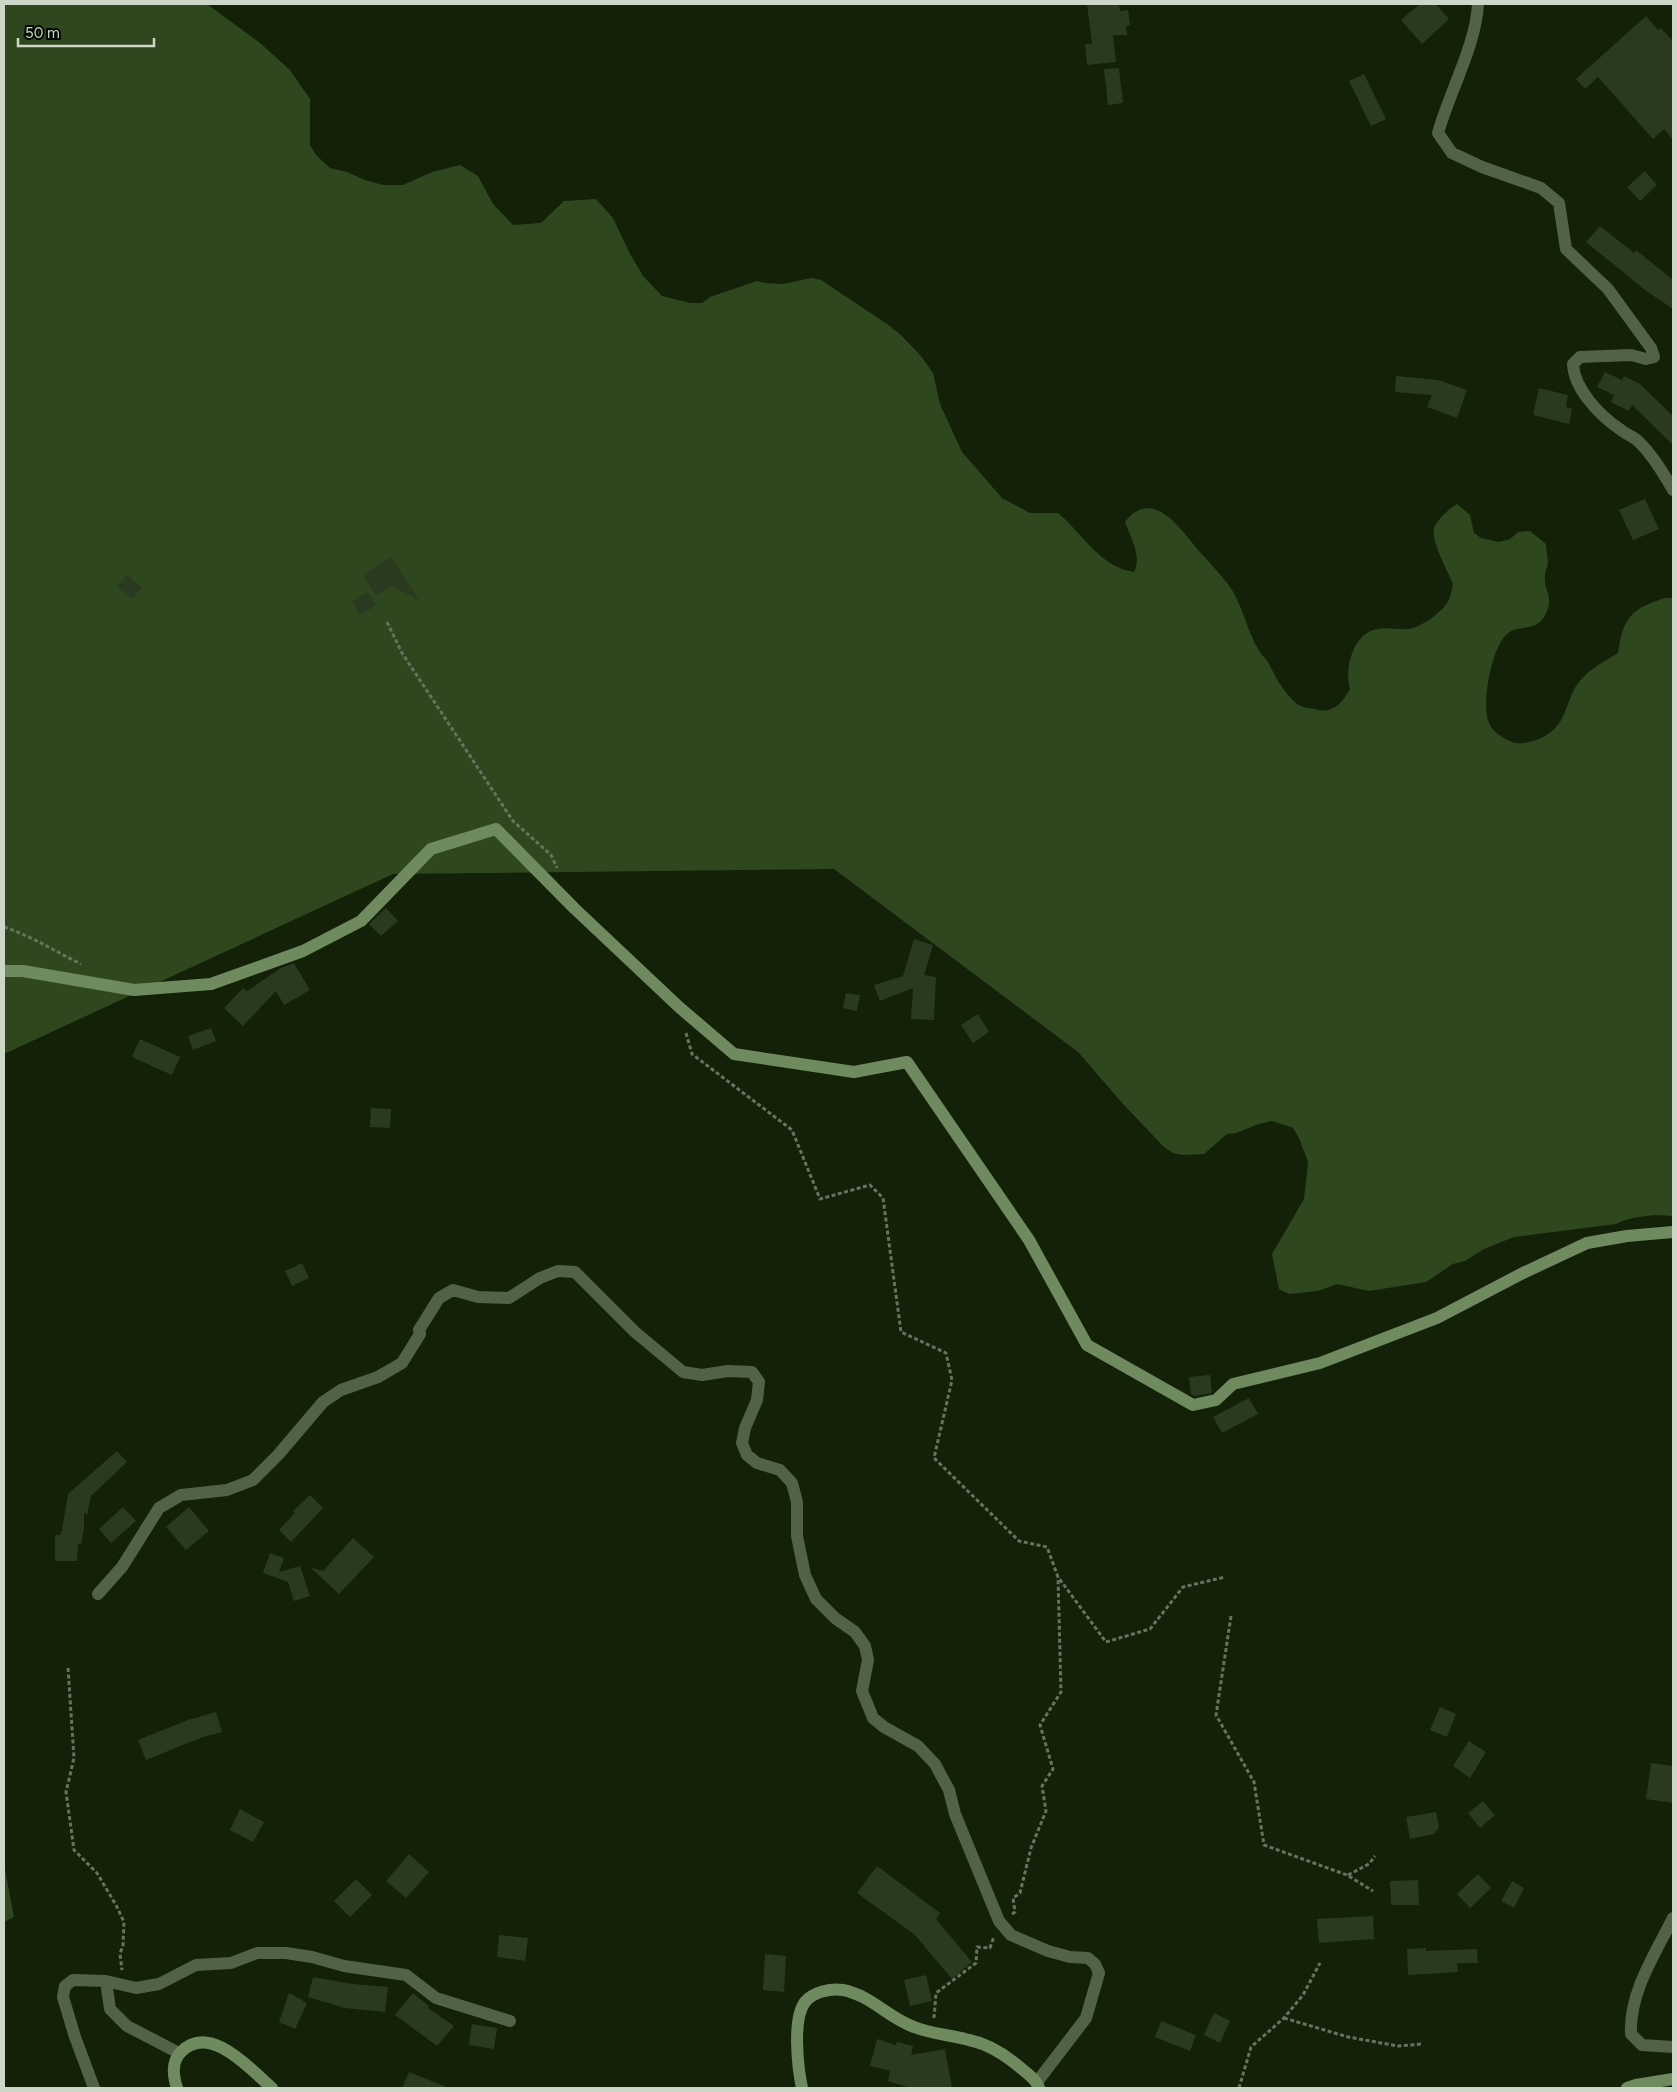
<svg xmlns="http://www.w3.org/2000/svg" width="1677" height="2092" font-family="Figtree,sans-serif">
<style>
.green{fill:#2f471e}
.building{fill:#2a3a20}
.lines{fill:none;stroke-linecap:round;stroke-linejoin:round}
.path{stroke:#66735f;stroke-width:3;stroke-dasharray:4 2.5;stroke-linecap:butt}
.street{stroke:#526248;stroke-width:12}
.secondary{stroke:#708a60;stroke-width:12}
</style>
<rect width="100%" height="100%" fill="#122108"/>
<!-- green -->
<path class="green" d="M4 4H207L260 43 290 70 310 99V145L316 155 330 168 347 172 365 180 383 185H403L432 172 460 165 478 176 493 204 513 225 541 223 564 201 596 199 613 218 629 252 643 276 662 296 690 303H702L710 297 757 281 765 283 783 284 811 278 821 280 887 324 901 335 921 356 933 373 940 404 962 452 1002 498 1030 513H1058C1083 534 1100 567 1134 572 1142 556 1131 538 1125 522 1153 486 1181 530 1200 552 1210 564 1223 576 1232 590 1243 608 1247 630 1258 649 1260 654 1266 658 1269 664 1276 678 1284 693 1297 704 1302 708 1312 708 1318 710 1334 713 1343 702 1350 689 1344 669 1353 632 1378 629 1388 627 1399 630 1409 629 1421 627 1437 615 1445 606 1450 600 1452 591 1453 584 1448 571 1431 542 1434 529 1436 520 1449 509 1457 504L1470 515 1474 533 1481 538 1499 542 1510 539 1518 532 1530 531 1546 544C1546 550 1548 557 1548 563 1548 567 1545 570 1545 574 1543 593 1556 595 1544 617 1535 633 1516 623 1505 636 1491 651 1481 705 1489 723 1492 731 1504 739 1512 742 1523 746 1539 740 1548 734 1566 723 1566 702 1576 686 1586 671 1603 662 1618 653 1622 626 1627 611 1654 602 1661 599 1666 597 1673 598V1216C1656 1214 1632 1216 1616 1224L1514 1237 1484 1249 1465 1261 1453 1264 1426 1282 1369 1291 1337 1284 1318 1291 1289 1294 1279 1289 1272 1254 1304 1199 1308 1162 1299 1138 1293 1128 1272 1121 1259 1124 1236 1133 1227 1134 1204 1154 1183 1155 1173 1153 1164 1147 1123 1104 1078 1052 834 869 393 874 4 1054Z
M4 1864 14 1917 4 1922Z"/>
<!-- building -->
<path class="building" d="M1087 4H1119L1120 11 1128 10 1130 25 1126 26 1127 35H1113L1116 62 1087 65 1085 44H1092Z
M1420 4H1436L1449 19 1422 44 1401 20Z
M1646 16 1658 30 1661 28 1673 41V140L1664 129 1653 139 1598 77 1585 89 1576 79Z
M1119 68 1123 103 1108 105 1104 69Z
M1364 74 1386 119 1371 126 1349 81Z
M1645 171 1657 185 1640 201 1627 187Z
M1600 226 1634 253 1636 250 1673 280V309L1645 290 1586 242Z
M1605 372 1622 380 1624 376 1640 384 1673 416V445L1632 405 1629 411 1611 402 1614 395 1597 387Z
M1396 376 1438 380 1467 390 1457 418 1427 407 1432 395 1395 392Z
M1539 388 1568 395 1566 407 1572 409 1569 424 1533 415Z
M1645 499 1659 529 1633 540 1619 510Z
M391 557 419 600 392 586 376 596 363 575Z
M127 575 142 587 132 599 117 587Z
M368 592 376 605 360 615 352 602Z
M386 908 398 921 381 936 369 924Z
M914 939 933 945 924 975 936 977 934 1020 911 1019 913 988 880 1001 874 985 903 976Z
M294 963 310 990 284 1005 276 991 243 1026 224 1008 243 988 247 991 281 968Z
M846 993 860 995 857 1011 843 1008Z
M978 1014 989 1032 973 1043 961 1025Z
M211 1028 216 1041 193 1050 188 1036Z
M140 1039 180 1057 172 1075 132 1057Z
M371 1108 391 1109 390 1128 370 1127Z
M302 1263 309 1278 292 1286 285 1271Z
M1210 1375 1212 1393 1194 1396 1191 1394 1189 1377Z
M1249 1398 1258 1414 1222 1433 1213 1417Z
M117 1451 127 1462 91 1496 87 1515 84 1512V1529L81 1544H78L77 1561H55V1535H61L68 1494Z
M310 1495 323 1508 291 1542 279 1530 295 1513 293 1511Z
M123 1507 136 1521 111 1543 99 1529Z
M189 1507 209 1531 186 1550 166 1527Z
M353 1538 374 1557 339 1594 310 1567 323 1571Z
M270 1553 284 1558 279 1572 300 1566 310 1596 294 1601 288 1582 263 1573Z
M1440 1707 1456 1714 1447 1737 1430 1730Z
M216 1712 222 1732 203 1737 146 1760 138 1740 188 1720Z
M1469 1741 1486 1752 1470 1778 1453 1766Z
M1651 1763 1673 1766V1803L1646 1799Z
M1483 1801 1495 1815 1480 1828 1468 1813Z
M240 1809 264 1822 253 1842 230 1830Z
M1436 1812 1439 1827 1434 1834 1410 1839 1406 1817Z
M409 1854 429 1872 406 1898 386 1881Z
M877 1866 940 1913 936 1919 972 1962 952 1979 915 1935 857 1893Z
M1478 1874 1491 1888 1470 1908 1457 1894Z
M356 1879 372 1895 350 1917 334 1901Z
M1418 1880 1419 1905H1391L1390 1881Z
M1512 1881 1524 1888 1514 1908 1501 1901Z
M1373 1916 1374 1939 1319 1943 1317 1919Z
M499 1935 528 1938 525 1961 497 1957Z
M1426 1948V1951L1477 1949 1478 1963H1457L1458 1972 1408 1975 1407 1949Z
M765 1954 786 1956 784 1992 763 1990Z
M926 1975 932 2001 910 2006 904 1980Z
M313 1977 353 1984 388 1987 385 2012 345 2008 308 1997Z
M289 1993 307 2003 295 2029 279 2022Z
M413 1993 429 2006 428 2008 454 2026 437 2046 395 2015Z
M1214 2013 1230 2021 1220 2043 1204 2035Z
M1161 2021 1196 2035 1190 2051 1155 2037Z
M472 2024 497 2028 494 2049 469 2045Z
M877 2039 896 2045 897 2042 913 2046 911 2055 945 2049 952 2088H911L888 2081 890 2071 870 2066Z
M409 2072 449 2088H402Z"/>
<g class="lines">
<!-- path -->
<path class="path" d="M387 622 402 653 513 821 551 855 557 868
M4 927C34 937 54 951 81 964
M686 1033 692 1054 792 1130 820 1199 870 1185 883 1198 901 1332 946 1353 952 1380 934 1458 1019 1541 1047 1547 1058 1577 1106 1642 1150 1629 1183 1587 1225 1577
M1231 1616 1216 1715 1254 1782 1264 1845 1347 1875 1373 1891
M68 1668 74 1758 66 1792 74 1850 97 1873 116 1905 124 1922 123 1945 120 1954 122 1970
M1348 1875 1369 1864 1375 1856
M1012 1914 1015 1912 1013 1898 1020 1893 1031 1848 1046 1811 1042 1786 1053 1769 1040 1725 1061 1692 1058 1577
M934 2018 936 1993 976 1963 977 1947 990 1948 994 1936
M1284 2018 1348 2037 1398 2046 1422 2044
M1239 2088 1251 2047 1284 2018 1303 1995 1320 1963"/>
<!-- street -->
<path class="street" d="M1478 4C1476 45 1449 93 1438 133L1452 153 1482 167 1541 188 1559 203 1566 249 1608 289 1651 348 1654 357 1646 359 1631 355 1580 357 1573 364C1574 389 1600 416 1621 430 1627 435 1635 437 1640 443 1653 456 1664 474 1673 490
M98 1594 122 1567 159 1508 181 1495 227 1490 253 1480 278 1455 323 1402 341 1390 378 1377 402 1363 420 1334 419 1330 439 1298 453 1290 478 1297 509 1298 540 1278 558 1271 575 1272 635 1332 683 1372 702 1375 728 1371 752 1372 759 1382 757 1400 745 1428 742 1443 747 1455 757 1463 780 1470 792 1483 797 1502V1536L805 1575 816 1599 835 1618 855 1632 865 1646 868 1660 862 1691 873 1718 884 1727 918 1746 935 1764 949 1790 955 1814 999 1921 1011 1935 1048 1951 1070 1957 1088 1958 1095 1964 1099 1973 1086 2018 1037 2082
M1673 1918C1655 1954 1629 1993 1631 2034L1642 2045 1673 2047
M106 1981 136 1988 159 1984 196 1965 231 1963 257 1953H286L312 1957 344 1966 406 1975 436 1998 510 2021
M94 2088 75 2037 63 1997 65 1986 73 1980 106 1981 110 2009 127 2026 179 2053"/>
<!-- secondary -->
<path class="secondary" d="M4 971H23L134 990 211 984 303 951 361 921 431 849 496 829 574 908 679 1007 734 1054 854 1072 907 1062 1029 1240 1087 1345 1193 1405 1216 1400 1233 1384 1320 1363 1437 1318 1523 1273 1587 1243 1627 1236 1673 1232
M177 2088C173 2076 171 2062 181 2052 210 2022 251 2070 272 2088
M802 2088C798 2069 792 2019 805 2002 813 1992 831 1988 843 1990 870 1995 889 2018 914 2027 932 2034 951 2035 969 2040 989 2044 1007 2056 1022 2069 1029 2075 1036 2079 1039 2088
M1627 2088 1636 2085 1673 2079"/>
</g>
<!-- border -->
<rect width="1677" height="2092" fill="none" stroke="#cdd7c8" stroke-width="10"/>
<!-- scale -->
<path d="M18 38v8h136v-8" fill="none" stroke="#cdd7c8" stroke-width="2.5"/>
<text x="25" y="38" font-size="15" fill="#cdd7c8" stroke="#040902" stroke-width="4" paint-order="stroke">50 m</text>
</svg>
